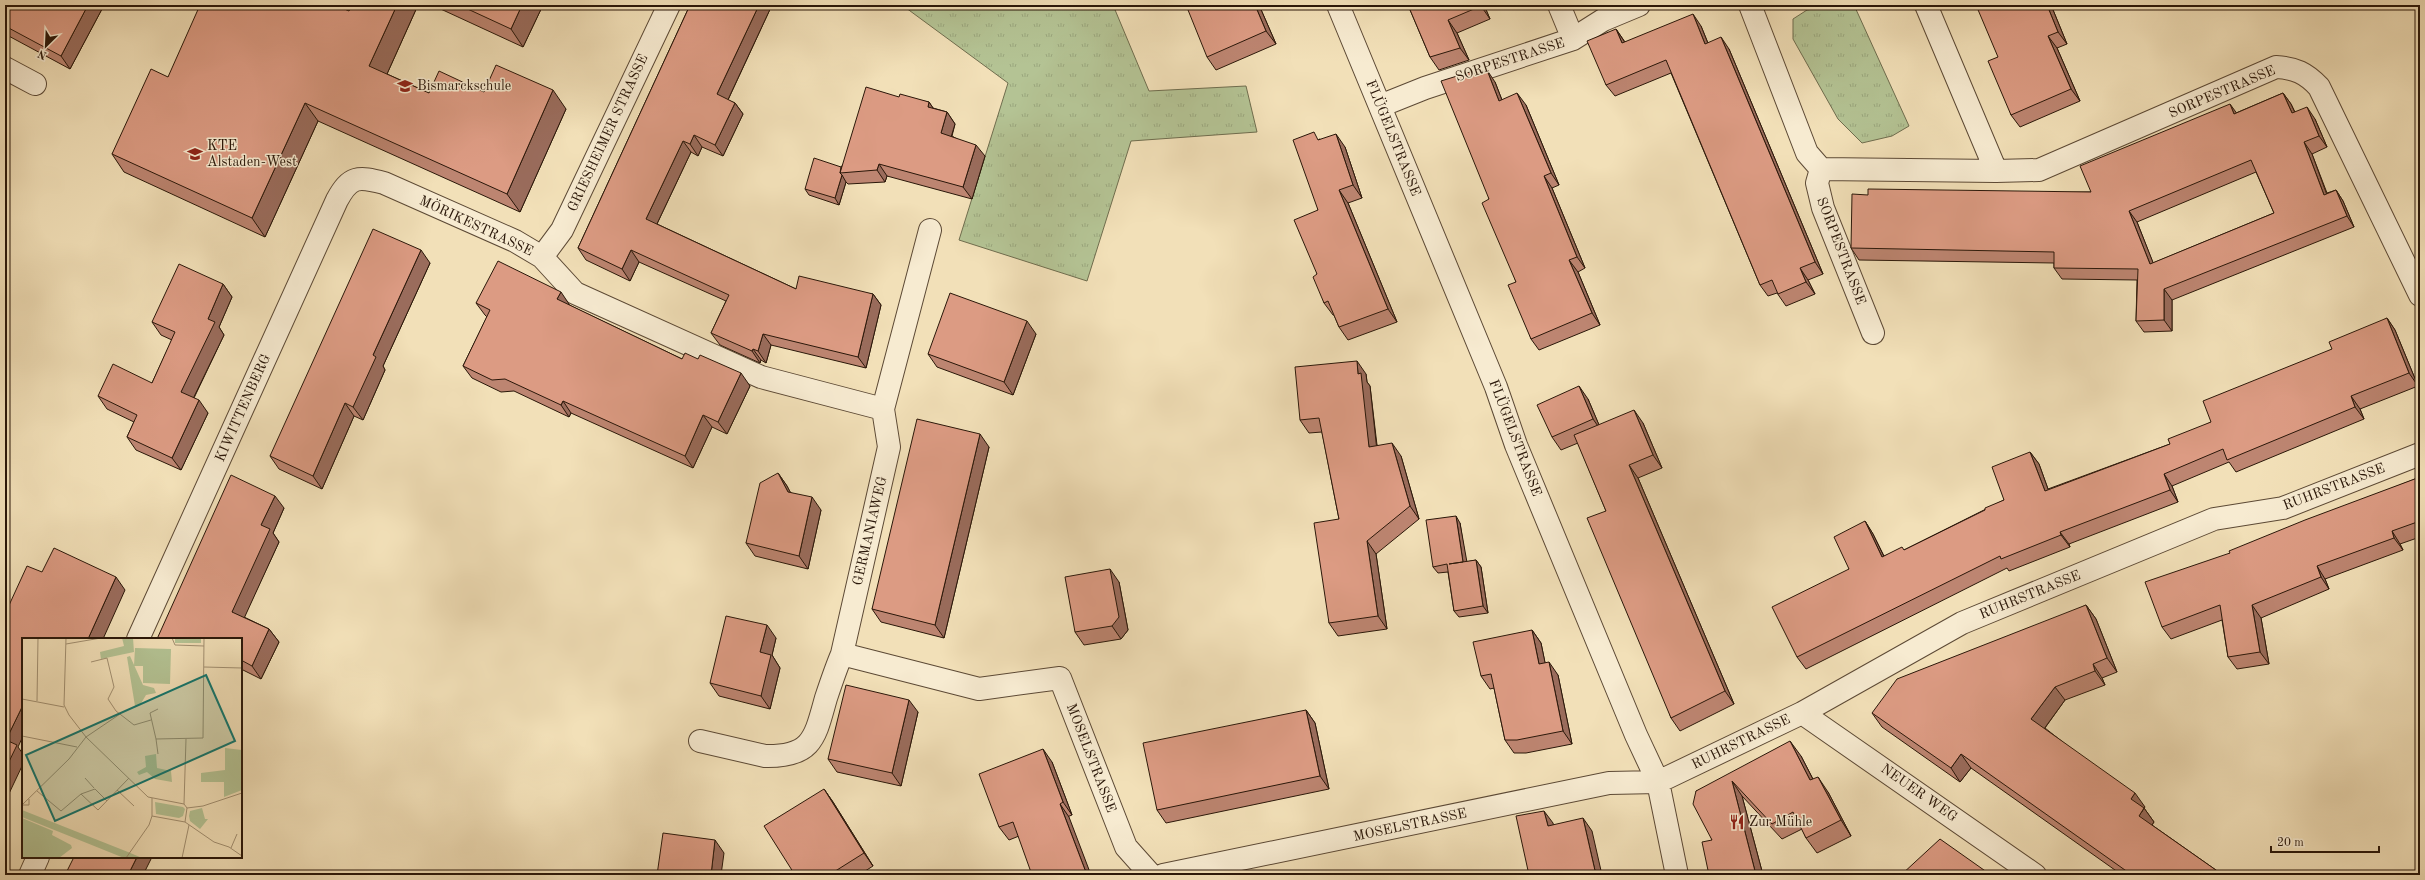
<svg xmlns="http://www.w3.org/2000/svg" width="2425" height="880" font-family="'Old Standard TT',serif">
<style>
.grass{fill:url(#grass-tufts);stroke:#6f6d4e}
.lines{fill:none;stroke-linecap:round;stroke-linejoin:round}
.minor-casing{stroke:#5c4935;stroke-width:24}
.minor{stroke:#f7ebd1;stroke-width:22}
.wall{fill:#bd8571;stroke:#2a1709;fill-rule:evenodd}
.shaded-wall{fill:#9a6c5c;stroke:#2a1709}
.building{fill:#dc9b83;stroke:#2a1709;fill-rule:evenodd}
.labels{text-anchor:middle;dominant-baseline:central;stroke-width:3;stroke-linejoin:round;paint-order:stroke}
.street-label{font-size:14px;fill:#2a1709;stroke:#f7ebd1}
.poi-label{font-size:14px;fill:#2a1709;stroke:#f7ebd1;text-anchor:start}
.inset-road{fill:none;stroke:#a29072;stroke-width:1}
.view{fill:#0f766e;fill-opacity:0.15;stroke:#0f766e;stroke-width:2}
.inset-edge{fill:none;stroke:#2a1709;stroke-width:2}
</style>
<defs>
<pattern id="grass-tufts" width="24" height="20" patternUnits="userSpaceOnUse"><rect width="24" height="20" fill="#b4c394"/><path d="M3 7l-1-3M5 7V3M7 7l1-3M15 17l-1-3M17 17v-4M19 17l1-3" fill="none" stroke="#9ba77e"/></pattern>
</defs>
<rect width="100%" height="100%" fill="#f2e0b8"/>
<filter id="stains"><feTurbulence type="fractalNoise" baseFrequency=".005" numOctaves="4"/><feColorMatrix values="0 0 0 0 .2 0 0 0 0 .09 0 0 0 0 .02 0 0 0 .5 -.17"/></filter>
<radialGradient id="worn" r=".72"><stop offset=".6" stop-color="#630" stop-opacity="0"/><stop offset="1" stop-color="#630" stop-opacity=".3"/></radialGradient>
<!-- grass -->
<path class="grass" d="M902 5H1113L1149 91 1246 86 1257 132 1131 141 1087 281 959 240 1008 83Z
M1838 5H1854L1909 126 1892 136 1862 143 1838 119 1793 39V19L1807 10Z"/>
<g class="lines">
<!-- minor casing -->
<g class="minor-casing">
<path id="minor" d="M1338 5 1496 387 1516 445 1636 735 1658 782 1677 875
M1559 5 1573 39
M1750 5 1807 153 1821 169 1996 171
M1926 5 1996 171 2039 170 2276 67C2295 68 2306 73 2319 87L2420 295
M5 68 35 84
M1380 106 1425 88 1573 39 1603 20 1639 5
M1821 169 1817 183 1823 208 1873 333
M542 257 562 230 669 5
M138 639 337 200C350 176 358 176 384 183L515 241 542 257 575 293 761 377 883 409 930 230
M842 654 979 689 1060 678 1126 847 1151 875
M1802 713 2035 875
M700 741 765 756C813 757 815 737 826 698 831 683 836 668 842 654L889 447 883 409
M30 875 38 857
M1163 875 1609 783 1658 782 1802 713 1962 623 2214 519 2283 508 2420 454"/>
</g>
<!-- minor -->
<use href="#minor" class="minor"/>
</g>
<!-- wall -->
<path class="wall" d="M5 5H99L102 9 70 69 5 34Z
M418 5 387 74 429 93 484 92 566 109 520 212 318 121 265 237 124 172 112 154 168 77 349 11 360 6Z
M432 5H543L523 47Z
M690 5H772L728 100 735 103 743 114 723 156 702 147 698 156 691 152 657 224 796 289 873 294 881 305 866 368 771 345 766 363 761 360 760 363 720 345 711 333 726 301 639 262 630 281 586 260 578 248Z
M1259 5 1276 44 1216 70 1207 57Z
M1408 5H1484L1490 19 1457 33 1469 60 1439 70 1430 57Z
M2051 5 2067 44 2057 48 2080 101 2020 127 2011 115 1998 57Z
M1701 26 1708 43 1729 49 1823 274 1808 280 1815 294 1786 306 1777 293 1768 296 1760 285 1671 73 1615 96 1606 85 1616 29 1625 42Z
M1473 75 1495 82 1502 100 1526 105 1559 185 1552 188 1585 268 1578 272 1600 325 1539 350 1531 339 1516 282 1489 199Z
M2283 93 2291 104 2295 112 2315 119 2327 147 2312 154 2327 193 2336 190 2343 201 2354 227 2172 300V331L2144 332 2136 321 2137 280 2062 279 2054 268V263L1859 260 1851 248 1868 195 2091 192 2236 113ZM2256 172 2274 213 2153 263 2137 222Z
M899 97 929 102 933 108 947 112 955 124 952 136 985 156 972 199 887 176 885 182 848 184 846 182 839 205 809 195 805 189 841 167Z
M1319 139 1345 147 1362 198 1348 203 1397 322 1348 340 1339 327 1334 315H1333L1324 303 1317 274Z
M430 263 383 366 385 370 363 420 354 416 322 489 279 469 270 456Z
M223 284 232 297 219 327 224 335 194 398 208 413 181 470 136 450 127 437 134 422 107 409 98 396 152 383 172 340 161 335 152 322Z
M476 303 569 304V305L682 359 750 386 727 434 712 427 693 468 571 413 569 417 514 391 501 392 472 378 463 366 487 317 485 315Z
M2387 318 2395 330 2418 386 2360 409 2364 419 2236 472 2229 462 2172 486 2178 502 2069 544 2070 547 2009 571 2007 568 1806 669 1797 657 1849 569 1865 521 1873 534 1884 556 1904 550 2004 500 2030 452 2039 464 2048 489 2170 444 2211 422 2332 349Z
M1036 334 1013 395 937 367 928 354Z
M1366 374 1367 382 1370 386 1377 445 1401 456 1419 519 1376 554 1387 629 1338 636 1329 623 1339 519 1322 432 1309 433 1300 420Z
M1588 399 1599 425 1643 423 1662 468 1638 478 1734 704 1680 731 1671 718 1606 511 1578 443 1561 450 1552 437Z
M989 447 944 638 881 622 872 609Z
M778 473 787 486 790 492 821 510 808 569 755 556 746 543Z
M2420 477V537L2400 544 2403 550 2325 579 2329 589 2261 618 2269 664 2237 669 2228 657 2222 620 2171 639 2162 627 2230 553Z
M284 508 273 533 279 542 244 617 269 629 279 642 261 679 241 669V639H157Z
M1460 523 1466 562 1476 560 1481 567 1488 613 1459 617 1454 611 1448 572 1438 573 1433 567Z
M1119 582 1128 630 1121 639 1084 645 1075 632Z
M2086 605 2096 619 2117 672 2102 678 2105 685 2065 700 2045 728 2145 807 2144 808 2154 822 2152 825 2223 875H2122L1971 768 1960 782 1882 727 1872 713Z
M1532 630 1541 643 1545 663 1558 675 1572 744 1526 753H1514L1505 740 1494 688 1490 689 1481 676Z
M776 638 772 655 780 668 770 709 719 696 710 683Z
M1306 710 1315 723 1329 789 1166 823 1157 810Z
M918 712 901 786 837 772 828 759Z
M1801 756 1813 779 1828 792 1851 836 1817 853 1806 838 1802 829 1782 839 1742 796 1763 875H1709L1712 840 1696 791Z
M1052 762 1072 815 1009 840 999 827Z
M824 789 833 802 873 866 859 875H795Z"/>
<!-- shaded-wall -->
<path class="shaded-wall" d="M88 5H99L102 9 70 69 61 56Z
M397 5H418L382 85 369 66Z
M522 5H543L523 47 511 29Z
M759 5H772L725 106 717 94Z
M1255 5H1259L1276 44 1266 31Z
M1481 5H1484L1490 19 1481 6Z
M2047 5H2051L2067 44 2058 32Z
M1693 14 1701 26 1713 56 1705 44Z
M1448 20 1457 33 1469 60 1460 48Z
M1616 29 1624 41 1630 55 1622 43Z
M2048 36 2057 48 2080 101 2071 89Z
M1721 37 1729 49 1823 274 1815 262Z
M1487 70 1495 82 1507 113 1499 101Z
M553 90 566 109 520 212 507 194Z
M1517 93 1526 105 1559 185 1551 173Z
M2283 93 2291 104 2300 124 2292 113Z
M929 102 937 114 928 107Z
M305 103 318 121 265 237 252 218Z
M735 103 743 114 723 156 715 145Z
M2230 104 2238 115 2234 114Z
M2307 107 2315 119 2327 147 2319 136Z
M947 112 955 124 949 144 941 133Z
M1336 134 1345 147 1362 198 1353 185Z
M694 135 702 147 698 156 690 144Z
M683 141 691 152 654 230 646 219Z
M2304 142 2312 154 2331 206 2324 195Z
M976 145 985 156 972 199 963 187Z
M879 164 887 176 885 182 877 170Z
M842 175 846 182 839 205 835 198Z
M1544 176 1552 188 1585 268 1577 257Z
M1339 190 1348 203 1397 322 1388 309Z
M2336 190 2343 201 2354 227 2347 216Z
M2129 211 2137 222 2158 275 2150 264Z
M421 250 430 263 383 366 385 370 363 420 353 407 373 355Z
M631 250 639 262 630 281 622 269Z
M1569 260 1578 272 1600 325 1592 313Z
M1800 268 1808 280 1815 294 1806 282Z
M223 284 232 297 219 327 224 335 190 405 181 392 208 319Z
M2164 289 2172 300V331L2164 320Z
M561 292 569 304 566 312 557 299Z
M873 294 881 305 866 368 858 357Z
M2387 318 2395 330 2418 386 2409 373Z
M1027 321 1036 334 1013 395 1004 382Z
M763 334 771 345 766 363 758 351Z
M753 349 761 360 760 363 752 351Z
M1357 361 1366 374 1367 382 1370 386 1378 460 1369 447 1358 374Z
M741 373 750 386 727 434 718 422Z
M1579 386 1588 399 1602 432 1593 419Z
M2351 396 2360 409 2364 419 2355 407Z
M199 400 208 413 181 470 172 458Z
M563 401 571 413 569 417 561 405Z
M345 403 354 416 322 489 313 476Z
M1634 410 1643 423 1662 468 1653 455Z
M703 415 712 427 693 468 685 456Z
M980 434 989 447 944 638 935 625Z
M1392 443 1401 456 1419 519 1410 506Z
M2030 452 2039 464 2053 503 2045 491Z
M1629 465 1638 478 1734 704 1725 691Z
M778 473 787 486 797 505 788 492Z
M2164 474 2172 486 2178 502 2170 490Z
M275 496 284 508 273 533 279 542 241 625 232 612 261 525Z
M812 497 821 510 808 569 799 556Z
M1456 516 1460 523 1468 568 1463 562Z
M1865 521 1873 534 1890 569 1882 557Z
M2392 531 2400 544 2403 550 2394 538Z
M2060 532 2069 544 2070 547 2061 535Z
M1367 541 1376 554 1387 629 1378 616Z
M1476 560 1481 567 1488 613 1483 606Z
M2317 566 2325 579 2329 589 2321 577Z
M1110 569 1119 582 1128 630 1121 639 1112 626Z
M116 577 125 590 103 639H88Z
M2086 605 2096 619 2117 672 2107 658Z
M2252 605 2261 618 2269 664 2260 652Z
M767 625 776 638 772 655 780 668 770 709 761 696 760 652Z
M269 629 279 642 261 679 252 666Z
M1532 630 1541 643 1548 677 1539 664Z
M1549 662 1558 675 1572 744 1563 731Z
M2093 664 2102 678 2105 685 2095 671Z
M2055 687 2065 700 2041 733 2031 719Z
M909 700 918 712 901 786 892 773Z
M23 705V736L18 747 23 754V764L5 802 6 740Z
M1306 710 1315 723 1329 789 1320 776Z
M1790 741 1801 756 1821 795 1810 780Z
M1043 749 1052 762 1072 815 1063 802Z
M1961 754 1971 768 1960 782 1951 768Z
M1818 777 1828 792 1851 836 1841 820Z
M1732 781 1742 796 1763 875H1756Z
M824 789 833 802 873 866 864 853Z
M2135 793 2145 807 2141 813 2131 799Z
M1060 804 1069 817 1091 875H1087Z
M2144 808 2154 822 2148 830 2139 816Z
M1544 811 1553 823 1557 839 1548 826Z
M1583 818 1592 831 1602 875H1596Z
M715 840 724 853 721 875H711Z
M137 857H152L143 875H128Z"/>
<!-- building -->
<path class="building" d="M5 5H88L61 56 5 26Z
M200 5H335L349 11 352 5H358L360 6 361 5H397L369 66 429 93 439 71 484 92 496 65 553 90 507 194 305 103 252 218 112 154 151 69 168 77Z
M459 5H522L511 29Z
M690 5H759L717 94 735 103 715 145 694 135 690 144 683 141 646 219 796 289 799 276 873 294 858 357 763 334 758 351 753 349 752 351 711 333 729 295 631 250 622 269 578 248Z
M1186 5H1255L1266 31 1207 57Z
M1408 5H1481V6L1448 20 1460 48 1430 57Z
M1976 5H2047L2058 32 2048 36 2071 89 2011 115 1988 61 1998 57Z
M1693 14 1705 44 1721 37 1815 262 1800 268 1806 282 1778 294 1772 280 1760 285 1666 60 1606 85 1587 41 1616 29 1622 43Z
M1487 70 1499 101 1517 93 1551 173 1544 176 1577 257 1569 260 1592 313 1531 339 1508 285 1516 282 1482 203 1489 199 1441 81 1470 72 1472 75Z
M866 87 899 97 900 94 929 102 928 107 947 112 941 133 976 145 963 187 879 164 877 170 840 173Z
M2283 93 2292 113 2307 107 2319 136 2304 142 2324 195 2336 190 2347 216 2164 289V320L2136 321 2138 269 2054 268V252L1851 248 1852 194 1868 195V189L2091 192 2080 166 2230 104 2234 114ZM2251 160 2274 213 2150 264 2129 211Z
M1314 132 1318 140 1336 134 1353 185 1339 190 1388 309 1339 327 1328 301 1324 303 1313 277 1317 274 1294 220 1318 210 1293 140Z
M814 158 841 167 840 173 842 175 835 198 805 189Z
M373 229 421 250 373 355 376 357 353 407 345 403 313 476 270 456Z
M498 261 561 292 557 299 682 359 685 353 698 359 700 355 741 373 718 422 703 415 685 456 563 401 561 405 505 379 492 380 463 366 490 310 476 303Z
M179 264 223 284 208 319 215 322 181 392 199 400 172 458 127 437 137 415 98 396 113 364 152 383 175 332 152 322Z
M950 293 1027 321 1004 382 928 354Z
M2387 318 2409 373 2351 396 2355 407 2227 460 2223 449 2164 474 2170 490 2060 532 2061 535 2001 559 2000 556 1797 657 1772 607 1849 569 1834 537 1865 521 1882 557 1902 547 1904 550 1985 510V508L2004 500 1992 467 2030 452 2045 491 2170 444 2168 439 2211 422 2203 401 2332 349 2329 342Z
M1357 361 1358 374 1361 373 1369 447 1392 443 1410 506 1367 541 1378 616 1329 623 1314 523 1339 519 1319 418 1300 420 1295 367Z
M1579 386 1593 419 1552 437 1537 405Z
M1634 410 1653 455 1629 465 1725 691 1671 718 1587 518 1606 511 1574 435Z
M917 419 980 434 935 625 872 609Z
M778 473 788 492 812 497 799 556 746 543 760 483Z
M231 475 275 496 261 525 270 529 232 612 269 629 252 666 241 660V639H157Z
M2420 477V521L2392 531 2394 538 2317 566 2321 577 2252 605 2260 652 2228 657 2220 605 2162 627 2145 582 2230 553 2229 551 2305 520Z
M1456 516 1463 562 1449 564 1476 560 1483 606 1454 611 1447 564 1433 567 1426 520Z
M54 548 116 577 88 639H23V705L6 740 17 745 5 770V614L27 566 42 572Z
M1110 569 1119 617 1112 626 1075 632 1065 577Z
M2086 605 2107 658 2093 664 2095 671 2055 687 2031 719 2135 793 2131 799 2144 808 2139 816 2223 875H2132L1961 754 1951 768 1872 713 1897 679Z
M726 616 767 625 760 652 771 655 761 696 710 683Z
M1532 630 1539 664 1549 662 1563 731 1517 740H1505L1491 674 1481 676 1473 642Z
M846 685 909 700 892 773 828 759Z
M1306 710 1320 776 1157 810 1143 743Z
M1790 741 1810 780 1818 777 1841 820 1806 838 1793 812 1772 824 1732 781 1756 875H1709L1702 842 1712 840 1693 804 1696 791Z
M1043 749 1063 802 1060 804 1087 875H1032L1013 822 999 827 979 774Z
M824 789 864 853 829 875H795L764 826Z
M1544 811 1548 826 1583 818 1596 875H1529L1516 816Z
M663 833 715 840 711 875H657Z
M1940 839 1991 875H1901Z
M74 857H137L128 875H65Z"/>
<!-- icons -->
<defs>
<g id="school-bare" transform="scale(1.2)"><path d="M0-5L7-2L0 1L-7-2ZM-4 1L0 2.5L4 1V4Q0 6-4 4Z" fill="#8f2418" stroke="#f7ebd1" stroke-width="2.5" paint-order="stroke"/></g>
<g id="restaurant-bare" transform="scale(1.2)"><path d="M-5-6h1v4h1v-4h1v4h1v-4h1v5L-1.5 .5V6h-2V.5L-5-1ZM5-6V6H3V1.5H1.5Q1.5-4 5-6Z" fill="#8f2418" stroke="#f7ebd1" stroke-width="2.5" paint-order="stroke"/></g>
</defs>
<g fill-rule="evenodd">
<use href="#school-bare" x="405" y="86"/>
<use href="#school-bare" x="195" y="154"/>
<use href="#restaurant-bare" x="1737" y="822"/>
</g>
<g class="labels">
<!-- street labels -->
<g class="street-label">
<text transform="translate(1510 60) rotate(-18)">SORPESTRASSE</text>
<text transform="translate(2222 92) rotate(-23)">SORPESTRASSE</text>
<text transform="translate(608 133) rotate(-65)">GRIESHEIMER STRASSE</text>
<text transform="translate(1393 138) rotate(68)">FLÜGELSTRASSE</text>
<text transform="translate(476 226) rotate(25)">MÖRIKESTRASSE</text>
<text transform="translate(1841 251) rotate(69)">SORPESTRASSE</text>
<text transform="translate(243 408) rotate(-66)">KIWITTENBERG</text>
<text transform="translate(1515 438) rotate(69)">FLÜGELSTRASSE</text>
<text transform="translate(2334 487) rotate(-21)">RUHRSTRASSE</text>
<text transform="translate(870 531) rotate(-77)">GERMANIAWEG</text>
<text transform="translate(2030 595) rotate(-22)">RUHRSTRASSE</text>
<text transform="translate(1741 742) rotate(-26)">RUHRSTRASSE</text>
<text transform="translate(1091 758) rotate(69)">MOSELSTRASSE</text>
<text transform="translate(1919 793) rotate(35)">NEUER WEG</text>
<text transform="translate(1410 825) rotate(-12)">MOSELSTRASSE</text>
</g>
<!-- poi labels -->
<g class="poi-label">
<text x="417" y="86">Bismarckschule</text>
<text x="207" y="146">KTE<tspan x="207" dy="16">Alstaden-West</tspan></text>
<text x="1749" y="822">Zur Mühle</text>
</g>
</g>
<!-- overview -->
<g transform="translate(22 638)">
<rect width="220" height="220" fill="#f2e0b8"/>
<path d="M100 0H111L112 14 79 21 78 14 102 8ZM153 0H179V5H153ZM108 18 121 47 132 50 134 55 124 57 118 67 113 68 105 19ZM134 116 135 130 149 133 150 144 133 141 125 134 117 137 115 134 124 129 123 118ZM133 164 161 169 163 171 161 178 157 180 134 176ZM180 170 183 181H186L178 191 168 183 167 178 168 173ZM0 172 106 214 120 220H102L0 179ZM0 180 31 193 30 197 49 207 50 210 37 220H0Z" fill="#b4c394"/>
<path d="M113 10 149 11 148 46 121 45V28H112ZM203 110 220 112V152L202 159V144H179V135L203 132Z" fill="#b4c394"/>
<path class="inset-road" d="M44 0 42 67 47 77 64 99 126 159 162 166M150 0 153 7 182 8M44 6 79 0M69 24 85 20 92 49 86 61 94 73 112 87 129 82M182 29 220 30M0 61 42 69M15 63 16 0M0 98 55 109M134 101 128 75 136 71M136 116 134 101 181 100 182 0M63 140 72 150M95 152 112 168M15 153 39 173 59 156 76 172 107 140M59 156 73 151 85 163M0 167 47 121 64 99 98 76M0 167H7V161M165 170 181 168 220 155M130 178 163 184 192 204 207 209 220 218M163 184 165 170 162 166 164 101M209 210 215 196M104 220 127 187 130 178V160M160 220 167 187"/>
<path class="view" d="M184 37 213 103 33 183 4 117Z"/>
<rect width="220" height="220" class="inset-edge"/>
</g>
<!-- margin -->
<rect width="2425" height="880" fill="none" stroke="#f2e0b8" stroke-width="20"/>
<rect x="6" y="6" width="2413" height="868" fill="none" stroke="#2a1709" stroke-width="2"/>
<rect x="10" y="10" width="2405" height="860" fill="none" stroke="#2a1709"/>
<!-- north arrow -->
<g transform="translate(46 46) rotate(204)" stroke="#f7ebd1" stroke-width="3" paint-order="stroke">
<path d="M0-3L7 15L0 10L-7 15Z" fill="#2a1709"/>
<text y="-6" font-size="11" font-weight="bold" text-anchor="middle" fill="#2a1709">N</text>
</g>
<!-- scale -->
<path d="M2271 846v6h108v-6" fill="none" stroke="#2a1709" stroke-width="2"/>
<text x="2277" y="846" font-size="12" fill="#2a1709" stroke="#f7ebd1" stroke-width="3" paint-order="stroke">20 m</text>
<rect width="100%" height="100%" filter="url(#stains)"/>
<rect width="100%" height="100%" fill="url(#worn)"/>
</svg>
